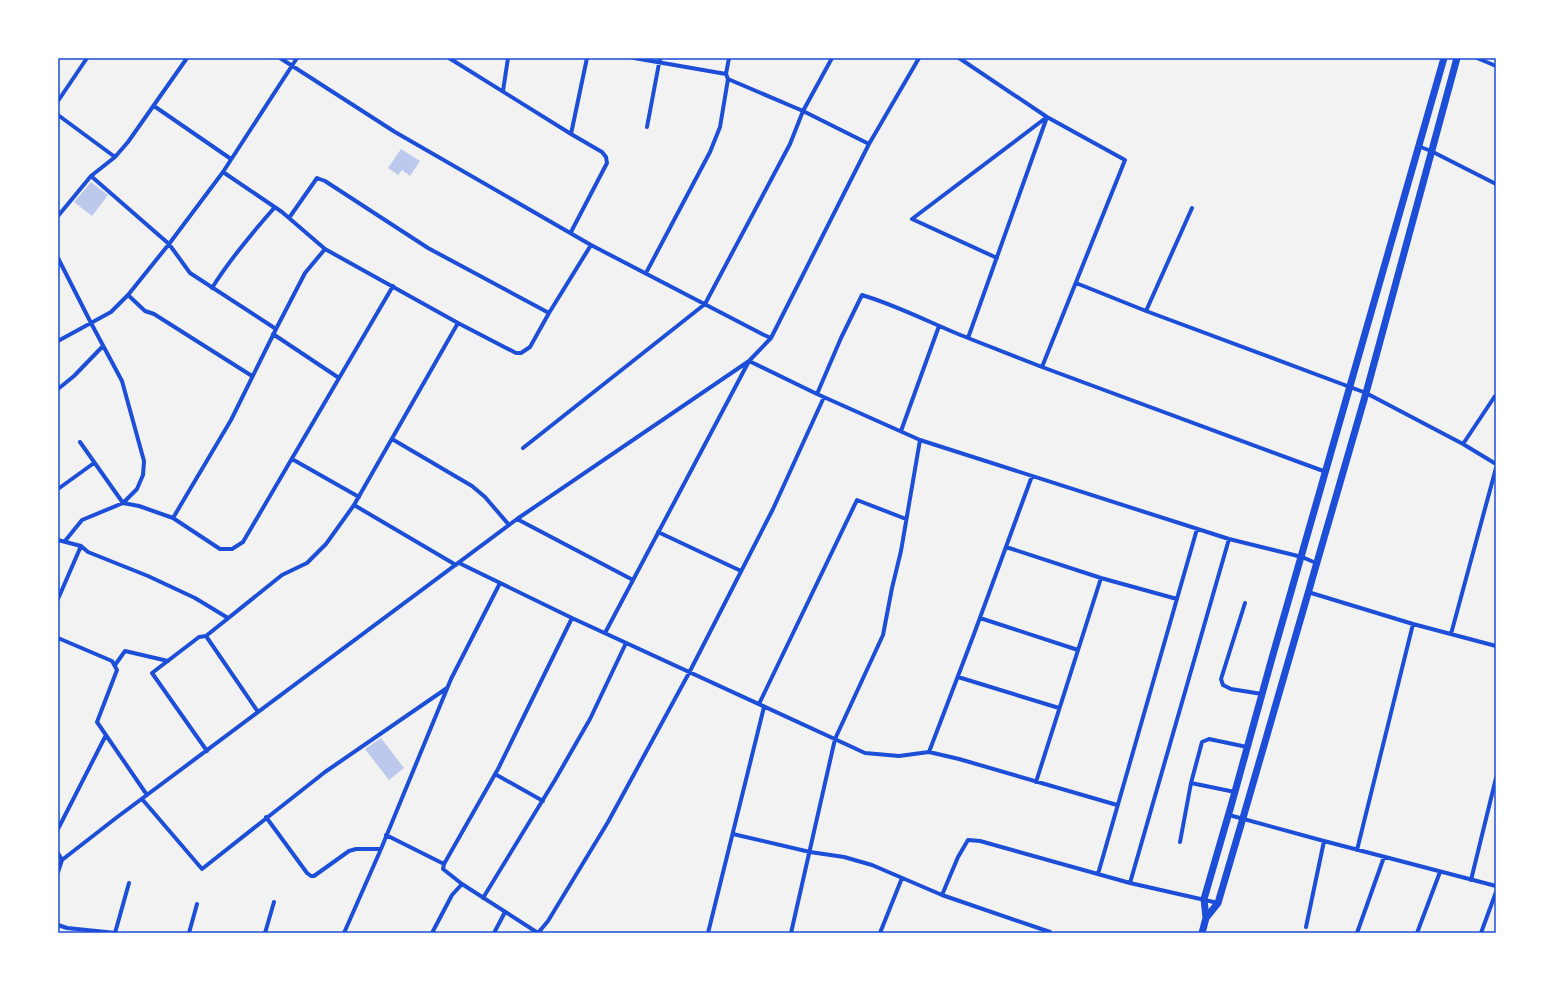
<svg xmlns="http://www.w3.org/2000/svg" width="1554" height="991" font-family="'Exo 2',sans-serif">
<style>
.building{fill:#bdc9ec}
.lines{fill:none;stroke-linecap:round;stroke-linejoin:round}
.minor{stroke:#1d4ed8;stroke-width:4}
.tertiary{stroke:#1d4ed8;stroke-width:7}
.neatline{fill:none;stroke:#1d4ed8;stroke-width:1.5}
</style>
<rect width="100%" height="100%" fill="#f2f2f2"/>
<!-- building -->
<path class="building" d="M401 149 420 161 410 176 402 170 398 175 388 168Z
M91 182 108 195 92 216 74 202Z
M381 738 404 768 389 780 365 749Z"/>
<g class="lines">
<!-- minor -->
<path class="minor" d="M187 58 128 142 115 157 91 176 169 244 190 273 276 329 305 273 325 249
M280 58 395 132 591 245 764 335 771 338
M449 58 571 134 602 152 606 157 607 163 571 232
M634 58 726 74
M959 58 1047 117 968 338 1042 367 1326 472
M1477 58 1496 66
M728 79 803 111 869 144
M503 91 508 58
M58 101 87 58
M154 106 231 159
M58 115 115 157
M647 127 660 58
M571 134 587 58
M1418 146 1431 151 1496 184
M223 172 282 212 325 249 458 323
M58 216 91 176
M289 218 317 178 325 181 428 248 549 313
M58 258 91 323 122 381 144 461 143 475 137 489 123 503 82 520 65 541
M997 258 912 219 1047 117 1125 160 1042 367
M646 273 710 152 720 127 728 79 726 74 729 58
M1076 283 1146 311 1366 393 1463 444 1496 464
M212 288C230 259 252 233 275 207
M128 295 145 311 154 314 252 376
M1146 311 1192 208
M276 329 231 420 173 518 220 549H232L243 542 393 286
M273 334 339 378
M58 341 111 312 128 295 169 244 223 172 297 58
M749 361 817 394 920 440 1229 539 1302 557 1316 563
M58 389 74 376 103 346
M817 394 841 338 862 295C899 306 932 324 968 338
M901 431 939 326
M392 439 472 486 485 497 509 525
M80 442 123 503 139 506 173 518
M1463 444 1495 396
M523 448 705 304 790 144 803 111 832 58
M292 459 359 497
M58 489 94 463
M354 505 456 565
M517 519 633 580
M658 532 741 571
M58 540 81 546 88 552 148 576 195 598 228 618
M1006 547 1101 578 1177 599
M459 563 572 618 865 753 899 756 929 752 959 759 1117 805
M1308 592 1413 624 1496 646
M58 599 81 546
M1245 603 1221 679 1223 685 1231 689 1262 694
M980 618 1078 650
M605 633 748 363
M1451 634 1496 468
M206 636 199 637 152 673 207 751
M58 638 112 661 117 670 97 722 147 795
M115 665 125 651 168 661
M958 677 1059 708
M759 704 857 500 906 519
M258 712 206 636 282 575 307 563 326 544 354 505 458 323 516 353H521L530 347 549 313 591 245
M929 752 974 634 1032 476
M495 774 543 801
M1036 782 1101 578
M1191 783 1235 792
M142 799 202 869 325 772 447 688
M1229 815 1324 841 1496 886
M266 817 307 873 311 876H314L349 851 356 849H381
M58 829 106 735
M733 834 810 852 844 857 872 865 942 895 958 857 968 840 980 841 1130 883 1218 903
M386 835 444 864
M1180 842 1191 783 1202 742 1209 739 1247 747
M1357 850 1413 624
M58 853 62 860
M58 872 62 860 116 818 517 519 749 361 771 338 869 144 919 58
M1098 874 1197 529
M1471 880 1496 778
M1130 883 1229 539
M462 884 443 869 444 864 498 769 572 618
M942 895 1050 932
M483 898 555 780 590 719 626 643
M58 925 67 928 116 933
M1306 927 1324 841
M115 933 129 883
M189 933 197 904
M265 933 274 902
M344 933 381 849 451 679 500 583
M432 933 452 895 462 884 538 933
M494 933 505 912
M538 933 548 921 608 822 689 673 773 509 824 397
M708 933 764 707
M791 933 835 739 883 635 892 588 901 551 920 440
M880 933 902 878
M1357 933 1384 857
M1417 933 1440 872
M1481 933 1496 892"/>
<!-- tertiary -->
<path class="tertiary" d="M1206 918 1204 899 1231 806 1272 658 1444 58
M1202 933 1206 918 1218 903 1243 818 1366 393 1457 58"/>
</g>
<!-- border -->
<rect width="1554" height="991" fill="none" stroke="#ffffff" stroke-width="118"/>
<rect x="59" y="59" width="1436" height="873" class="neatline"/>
</svg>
